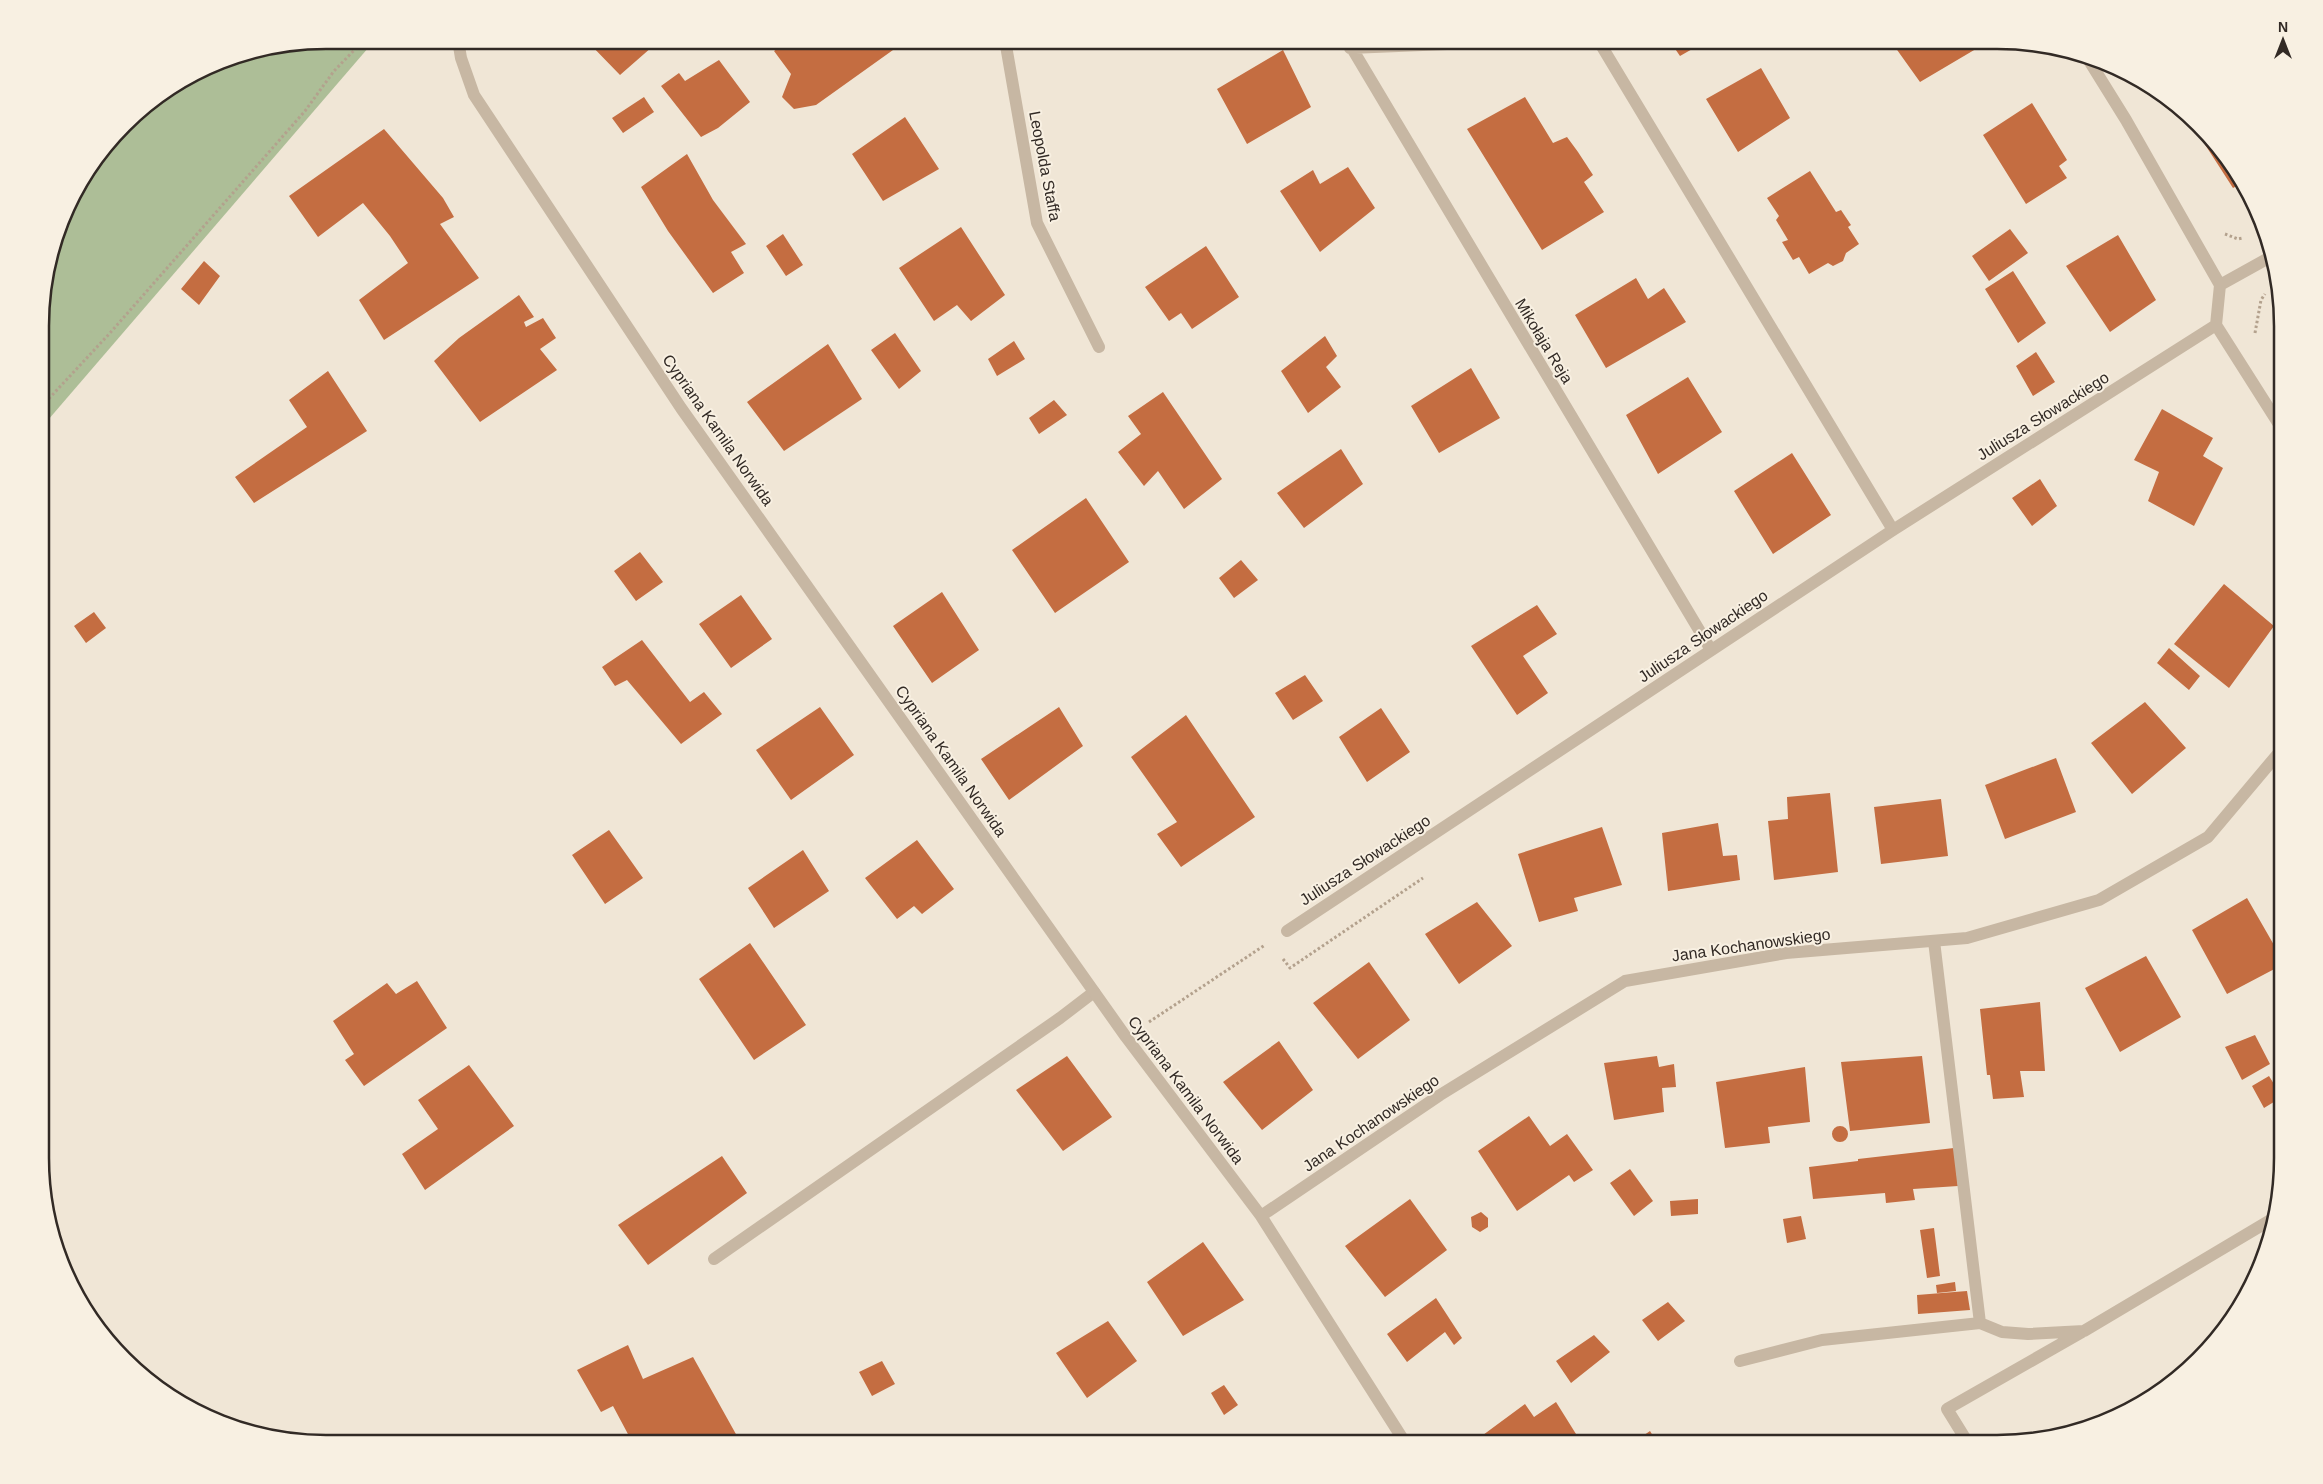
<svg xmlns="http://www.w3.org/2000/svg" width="2323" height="1484" font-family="Helvetica,sans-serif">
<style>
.green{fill:#adbe97}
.building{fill:#c46d41}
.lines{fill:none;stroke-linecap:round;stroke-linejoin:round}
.path{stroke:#b3a18d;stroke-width:3;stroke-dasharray:2.5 2.5;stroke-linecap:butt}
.service{stroke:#c7b7a3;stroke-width:12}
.minor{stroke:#c7b7a3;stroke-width:12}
.labels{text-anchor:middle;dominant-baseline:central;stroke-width:4;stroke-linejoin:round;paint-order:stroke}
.street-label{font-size:16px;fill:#322a25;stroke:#f8f0e2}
.rim{fill:none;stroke:#322a25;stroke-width:2.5}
</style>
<rect width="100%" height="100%" fill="#f0e6d6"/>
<!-- green -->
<path class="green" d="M326 40H375L42 427V289L70 199 137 111 217 62Z"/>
<!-- building -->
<path class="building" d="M586 40H660L620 75Z
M789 40H907L816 105 794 109 782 97 791 74 774 51Z
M1669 40H1708L1680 56Z
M1890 40H1984L1986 43 1920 82Z
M1283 50 1311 107 1247 144 1217 89Z
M719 60 750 102 718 128 701 137 661 86 679 73 685 81Z
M1761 68 1790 118 1738 152 1706 99Z
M644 97 654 112 623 133 612 118Z
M1525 97 1553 143 1567 137 1578 152 1593 175 1584 182 1604 212 1542 250 1467 129Z
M2032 103 2067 160 2059 166 2067 178 2026 204 1983 135Z
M905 117 939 169 883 201 852 154Z
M2200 127 2212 137 2244 182 2233 188 2195 129Z
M384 129 443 198 454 217 440 224 479 278 384 340 359 300 408 263 390 236 363 203 318 237 289 196Z
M687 154 713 200 746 244 731 252 744 273 713 293 668 231 641 187Z
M1348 167 1375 208 1320 252 1280 191 1313 170 1320 184Z
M1810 171 1836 212 1841 210 1851 225 1848 227 1859 244 1846 253 1843 261 1833 266 1828 263 1809 274 1799 257 1793 260 1782 242 1788 240 1776 220 1779 216 1767 198Z
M961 227 1005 295 971 321 957 305 934 321 899 268Z
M2010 229 2028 253 1989 281 1972 256Z
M783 234 803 265 786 276 766 246Z
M2118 235 2156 300 2110 332 2066 266Z
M1206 246 1239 297 1192 329 1181 313 1169 321 1145 287Z
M204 261 220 276 199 305 181 289Z
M2013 271 2046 323 2018 343 1985 289Z
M1636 278 1648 299 1664 288 1686 322 1606 368 1575 315Z
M519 295 534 317 524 322 526 327 543 318 556 338 540 349 557 370 480 422 434 361 459 338Z
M895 333 921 371 899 389 871 350Z
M1325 336 1337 356 1326 367 1341 387 1308 413 1281 371Z
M1014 341 1025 359 997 376 988 359Z
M828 344 862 399 784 451 747 402Z
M2036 352 2055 382 2033 396 2016 366Z
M1471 368 1500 418 1439 453 1411 406Z
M328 371 367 431 254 503 235 477 307 427 289 400Z
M1688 377 1722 432 1658 474 1626 415Z
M1163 392 1222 479 1184 509 1158 471 1144 486 1118 452 1141 434 1128 416Z
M1054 400 1067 415 1039 434 1029 418Z
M2162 409 2213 438 2203 456 2223 468 2194 526 2148 501 2159 472 2134 460Z
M1341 449 1363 484 1304 528 1277 493Z
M1792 453 1831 515 1773 554 1734 491Z
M2040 479 2057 506 2032 526 2012 498Z
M1086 498 1129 562 1055 613 1012 550Z
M640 552 663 582 636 601 614 571Z
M1241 560 1258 580 1234 598 1219 578Z
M2224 584 2274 626 2229 688 2174 644Z
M942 592 979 650 932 683 893 626Z
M741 595 772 639 731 668 699 624Z
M1537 605 1557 634 1523 656 1548 693 1517 715 1471 646Z
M94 612 106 628 86 643 74 626Z
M642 640 690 702 704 692 722 714 681 744 627 680 615 686 602 667Z
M2169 648 2200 676 2189 690 2157 663Z
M1305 675 1323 701 1293 720 1275 693Z
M2145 702 2186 748 2132 794 2091 743Z
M820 707 854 755 791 800 756 750Z
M1059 707 1083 746 1009 800 981 759Z
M1381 708 1410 752 1367 782 1339 737Z
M1186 715 1255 817 1181 867 1157 834 1177 822 1131 757Z
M2056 758 2076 812 2005 839 1985 785Z
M1830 793 1838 872 1774 880 1768 821 1788 819 1787 797Z
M1941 799 1948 856 1881 864 1874 807Z
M1718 823 1723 856 1737 855 1740 880 1668 891 1662 833Z
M1602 827 1622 885 1574 898 1578 911 1539 922 1518 854Z
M609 830 643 878 605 904 572 855Z
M917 840 954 889 922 914 914 906 897 919 865 878Z
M803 850 829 891 774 928 748 888Z
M2247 898 2282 959V965L2227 994 2192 930Z
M1477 902 1512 946 1459 984 1425 934Z
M750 943 806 1025 754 1060 699 979Z
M2146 956 2181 1017 2120 1052 2085 988Z
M1369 962 1410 1020 1358 1059 1313 1003Z
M417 981 447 1028 364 1086 345 1060 354 1054 333 1021 387 983 396 994Z
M2040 1002 2045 1071H2020L2024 1097 1993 1099 1990 1075H1987L1980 1009Z
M2255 1035 2270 1064 2242 1080 2225 1047Z
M1279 1041 1313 1090 1262 1130 1223 1082Z
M1067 1056 1112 1117 1063 1151 1016 1090Z
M1657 1056 1659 1067 1674 1064 1676 1087 1662 1088 1664 1112 1614 1120 1604 1063Z
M1922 1056 1930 1123 1850 1131 1841 1062Z
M469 1065 514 1126 425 1190 402 1154 438 1129 418 1100Z
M1805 1067 1810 1122 1768 1127 1770 1143 1725 1148 1716 1082Z
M2269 1076 2282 1097 2264 1108 2252 1086Z
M1529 1116 1550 1146 1567 1134 1593 1170 1574 1182 1569 1175 1517 1211 1478 1151Z
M1832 1134a8 8 0 1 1 16 0a8 8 0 1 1-16 0Z
M1954 1148 1958 1186 1913 1189 1915 1200 1886 1203 1885 1193 1813 1199 1809 1167 1858 1161V1159Z
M722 1156 747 1193 648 1265 618 1225Z
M1630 1169 1653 1201 1634 1216 1610 1183Z
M1410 1199 1447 1250 1385 1297 1345 1246Z
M1698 1199V1214L1671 1216 1670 1201Z
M1481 1212 1488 1218V1227L1480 1232 1472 1227 1471 1217Z
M1801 1216 1806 1239 1787 1243 1783 1219Z
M1934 1228 1940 1276 1927 1278 1920 1230Z
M1203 1242 1244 1300 1183 1336 1147 1282Z
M1955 1282 1956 1291 1937 1293 1936 1285Z
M1967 1291 1970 1310 1918 1314 1917 1295Z
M1436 1298 1462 1338 1454 1345 1445 1332 1407 1362 1387 1334Z
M1668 1302 1685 1321 1658 1341 1642 1320Z
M1108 1321 1137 1361 1087 1398 1056 1353Z
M1594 1335 1610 1352 1571 1383 1556 1361Z
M628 1345 643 1379 693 1357 737 1436 722 1444H611L629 1436 613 1406 601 1412 577 1370Z
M882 1361 895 1384 872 1396 859 1372Z
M1224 1385 1238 1405 1224 1415 1211 1393Z
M1556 1402 1576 1434 1562 1444H1490L1483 1435 1525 1404 1534 1417Z
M1650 1431 1658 1444H1631Z"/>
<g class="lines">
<!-- path -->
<path class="path" d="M2225 234 2238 239 2243 238
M2255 333 2261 300 2265 294
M42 406 110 333 305 111 334 71 364 40
M1283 959 1290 968 1423 878
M1149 1022 1265 945"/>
<!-- service -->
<path class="service" d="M1934 941 1980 1323 2002 1332 2028 1334 2084 1331 2274 1218
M714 1259 1060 1018 1094 992
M1740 1361 1822 1340 1980 1323
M1968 1443 1947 1409 2082 1332"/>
<!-- minor -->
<path class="minor" d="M458 40 461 58 474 95 681 408 1126 1037 1261 1216 1406 1444
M1005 40 1037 223 1099 347
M1347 40 1711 650
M1598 40 1893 530
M1350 48 1545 40
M2085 54 2126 120 2220 285
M2220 285 2274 255
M2216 325 2282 429
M2216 325 2220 285
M1287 931 1893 530 2216 325
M1261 1216 1440 1095 1625 981 1786 953 1967 938 2099 900 2208 837 2282 749"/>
</g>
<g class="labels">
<!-- street labels -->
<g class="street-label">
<text transform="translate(1045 166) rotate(79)">Leopolda Staffa</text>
<text transform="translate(1544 341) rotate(59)">Mikołaja Reja</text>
<text transform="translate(2043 416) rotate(-32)">Juliusza Słowackiego</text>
<text transform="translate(718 430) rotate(55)">Cypriana Kamila Norwida</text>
<text transform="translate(1703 636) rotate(-34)">Juliusza Słowackiego</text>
<text transform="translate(951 761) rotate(55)">Cypriana Kamila Norwida</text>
<text transform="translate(1365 860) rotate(-33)">Juliusza Słowackiego</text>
<text transform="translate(1751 945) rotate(-8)">Jana Kochanowskiego</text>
<text transform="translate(1186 1090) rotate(53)">Cypriana Kamila Norwida</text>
<text transform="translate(1371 1123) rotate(-34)">Jana Kochanowskiego</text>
</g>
</g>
<!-- crop -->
<path d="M0 0H2323V1484H0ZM326 49H1997A277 277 0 0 1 2274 326V1158A277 277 0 0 1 1997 1435H326A277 277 0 0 1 49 1158V326A277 277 0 0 1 326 49Z" fill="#f8f0e2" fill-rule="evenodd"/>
<path class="rim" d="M326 49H1997A277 277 0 0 1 2274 326V1158A277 277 0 0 1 1997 1435H326A277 277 0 0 1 49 1158V326A277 277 0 0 1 326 49Z"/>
<!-- north arrow -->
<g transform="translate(2283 40)" stroke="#f8f0e2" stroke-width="4" paint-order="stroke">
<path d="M0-4L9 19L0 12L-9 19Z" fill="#322a25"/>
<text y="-8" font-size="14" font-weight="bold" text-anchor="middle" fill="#322a25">N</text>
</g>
</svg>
